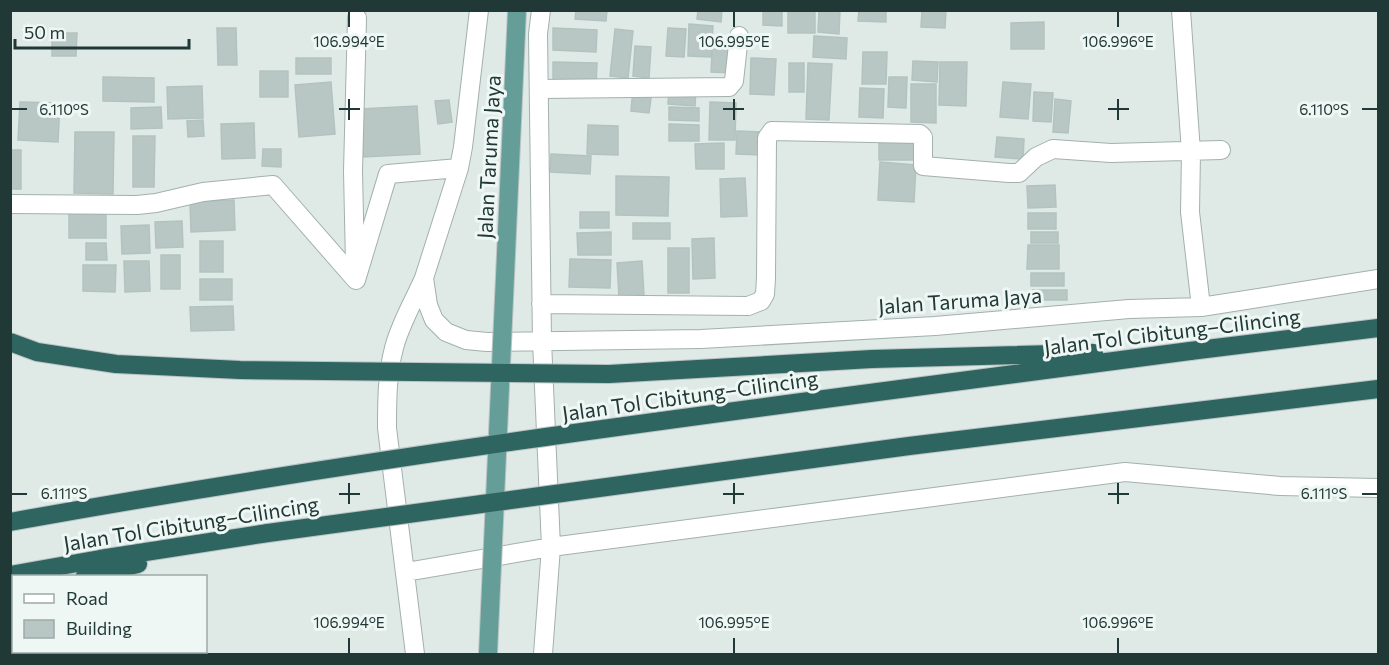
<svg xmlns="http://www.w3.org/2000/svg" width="1389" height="665" font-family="Commissioner,sans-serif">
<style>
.building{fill:#b8c7c3;stroke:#b2c3bf;stroke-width:1.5}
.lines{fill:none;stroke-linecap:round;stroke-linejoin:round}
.minor-casing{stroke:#a2b1ae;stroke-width:20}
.motorway-casing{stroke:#bcc4c3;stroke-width:20}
.minor{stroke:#fff;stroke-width:18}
.motorway{stroke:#2e6561;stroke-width:18}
.primary-bridge-casing{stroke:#bcc4c3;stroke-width:20;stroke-linecap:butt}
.motorway-bridge-casing{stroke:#bcc4c3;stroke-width:20;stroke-linecap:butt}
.primary-bridge{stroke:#659e98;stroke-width:18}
.motorway-bridge{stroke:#2e6561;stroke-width:18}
.ticks{fill:none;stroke:#213936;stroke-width:2}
.labels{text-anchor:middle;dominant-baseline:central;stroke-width:6;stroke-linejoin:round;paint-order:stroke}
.street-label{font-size:21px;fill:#213936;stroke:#eff7f4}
.ticks-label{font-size:15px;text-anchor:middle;fill:#213936;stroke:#eff7f4;stroke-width:6;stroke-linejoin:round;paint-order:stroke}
</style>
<rect width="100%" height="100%" fill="#dfeae7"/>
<!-- building -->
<path class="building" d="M576 10H607L606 21 575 19Z
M698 10H722L721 22 697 19Z
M763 10H782V26L763 25Z
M788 10H815V33H788Z
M819 10H840L839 34 818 32Z
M859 10H886V22L858 21Z
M922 10H946L945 28 921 27Z
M1044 22V49H1011V23Z
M689 24 713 26 711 57 688 56Z
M217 28H236L237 65H218Z
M553 28 597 30 596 52 553 50Z
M668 28 686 29 684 57 666 56Z
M615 29 633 31 628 78 610 76Z
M52 33H77L76 56H52Z
M814 36 847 38 846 59 813 57Z
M713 38 735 39 733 73 711 72Z
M635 46 651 47 649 78 633 76Z
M863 52H887L886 84H862Z
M296 58H331V74H296Z
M751 58 776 59 774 95 750 94Z
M913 61 938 62 937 82 912 80Z
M553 62 597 63 596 87 553 86Z
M940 62H967L966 106 939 105Z
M789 63H804V92H789Z
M808 63 832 64 829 120 806 119Z
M260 71H288V97H260Z
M103 77 154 78V102L103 101Z
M889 77H907L906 108 888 107Z
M331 82 335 134 299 137 295 85Z
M1003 82 1031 84 1028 119 1000 117Z
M911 84H936V123L911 122Z
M202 86 203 118 168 119 167 87Z
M633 88 652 91 649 113 631 111Z
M669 88 696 89 695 106 668 104Z
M860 88 884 89 883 118 859 117Z
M1034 92 1053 93 1051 122 1033 121Z
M1055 99 1071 101 1068 133 1053 132Z
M449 100 452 122 438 124 435 101Z
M20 102 60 103 58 142 18 140Z
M710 102 736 103 735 140H709Z
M417 106 420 154 363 157 360 109Z
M161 107 162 128 131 129V108Z
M669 107 699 108V121L669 120Z
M203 120 204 136 188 137 187 121Z
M254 123 255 158 222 159 221 124Z
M669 124 699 125V141H669Z
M588 125 618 126V155L587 154Z
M737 131 762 132 761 155 736 154Z
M75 132H114L113 194 74 193Z
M133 136H155L154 187H133Z
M879 136H919V160H879Z
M997 137 1024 139 1023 159 995 157Z
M724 143V169H696L695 144Z
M263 149H281V167L262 166Z
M10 150H21V189H10Z
M551 154 591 156 590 174 550 172Z
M880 162 916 165 914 202 878 200Z
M616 176 669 177 668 216 616 215Z
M745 178 747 216 721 217 720 179Z
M1055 185 1056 207 1028 208 1027 186Z
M234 200 235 230 191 232 190 202Z
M69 205H106V238H69Z
M580 212H609V228H580Z
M1028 213H1056V229H1028Z
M182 221 183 247 156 248 155 222Z
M633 223H670V239H633Z
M149 225 150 253 122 254 121 226Z
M611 232V255H578L577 233Z
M1031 232H1058V243H1031Z
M714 238 715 278 693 279 692 239Z
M200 241H223V272H200Z
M86 243H106L107 260H86Z
M1028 245H1059V269H1027Z
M668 248H689V293H668Z
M161 255H180V289H161Z
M570 259 611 260 610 288 569 287Z
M124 261H149L150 291 125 292Z
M642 261 644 295 619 297 617 263Z
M83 265H116L115 292 83 291Z
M1031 273H1064V286H1031Z
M200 279H232V300H200Z
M1033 290H1067V300H1033Z
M233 306 234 330 191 331 190 307Z"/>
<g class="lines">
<!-- minor casing -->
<g class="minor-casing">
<path id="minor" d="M479 10 463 147 459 168 424 278 428 305 434 320 446 332 466 340 487 342 701 339 935 326 1129 309 1201 307 1378 279
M1181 10 1191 152 1190 212 1201 307
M539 89 729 87 734 81 739 36
M10 204 137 205 156 203 203 192 273 185 356 280 388 174 459 168
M355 264 353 171 357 18
M541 304 748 306 761 301 765 294 766 278 767 138 772 131 920 134 923 137V166L1009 173H1019L1036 157 1053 149 1111 153 1221 150
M406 572 551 547 542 341 538 34 541 10
M415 654 387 428C387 402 387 374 394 348 400 324 414 301 424 278
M543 654 551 547 1125 472 1280 486 1378 488"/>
</g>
<!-- motorway casing -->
<g class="motorway-casing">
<path id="motorway" d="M1190 351 1378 328
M10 575 100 559 268 533
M85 576 138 564
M10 594H14"/>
</g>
<!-- minor -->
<use href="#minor" class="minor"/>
<!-- motorway -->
<use href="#motorway" class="motorway"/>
<!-- primary-bridge casing -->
<g class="primary-bridge-casing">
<path id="primary-bridge" d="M488 654 517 10"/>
</g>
<!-- motorway-bridge casing -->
<g class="motorway-bridge-casing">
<path id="motorway-bridge" d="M10 342 37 352 116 364 240 370 609 374 872 359 1094 353
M10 522C402 451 796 403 1190 351
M268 533 909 446 1378 389"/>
</g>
<!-- primary-bridge -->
<use href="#primary-bridge" class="primary-bridge"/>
<!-- motorway-bridge -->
<use href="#motorway-bridge" class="motorway-bridge"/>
</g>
<!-- ticks -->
<path class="ticks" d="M349 12V27M734 12V27M1118 12V27M349 99V120M734 99V120M1118 99V120M12 109H27M339 109H360M723 109H744M1108 109H1129M1362 109H1377M349 483V504M734 483V504M1118 483V504M12 494H27M339 494H360M723 494H744M1108 494H1129M1362 494H1377M349 638V653M734 638V653M1118 638V653"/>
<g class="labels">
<!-- street labels -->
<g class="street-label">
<text transform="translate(488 157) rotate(-87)">Jalan Taruma Jaya</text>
<text transform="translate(960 300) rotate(-4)">Jalan Taruma Jaya</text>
<text transform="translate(1172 331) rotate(-7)">Jalan Tol Cibitung–Cilincing</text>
<text transform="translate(690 395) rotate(-8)">Jalan Tol Cibitung–Cilincing</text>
<text transform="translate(191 523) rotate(-9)">Jalan Tol Cibitung–Cilincing</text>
</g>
</g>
<g class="ticks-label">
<text x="349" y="47">106.994°E</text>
<text x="734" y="47">106.995°E</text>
<text x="1118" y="47">106.996°E</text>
<text x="64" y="115">6.110°S</text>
<text x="1324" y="115">6.110°S</text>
<text x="64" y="499">6.111°S</text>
<text x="1324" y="499">6.111°S</text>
<text x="349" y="628">106.994°E</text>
<text x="734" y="628">106.995°E</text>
<text x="1118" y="628">106.996°E</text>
</g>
<!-- border -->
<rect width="1389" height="665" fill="none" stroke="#213936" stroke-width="24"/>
<!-- legend -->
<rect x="12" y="575" width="195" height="78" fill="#eff7f4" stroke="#9daba8" stroke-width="1.5"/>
<rect x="24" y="594" width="30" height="9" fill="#ffffff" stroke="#9daba8" stroke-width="1.5"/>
<text x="66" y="605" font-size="18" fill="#213936">Road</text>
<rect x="24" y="620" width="30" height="18" fill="#b8c7c3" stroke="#9daba8" stroke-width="1.5"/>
<text x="66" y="635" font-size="18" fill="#213936">Building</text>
<!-- scale -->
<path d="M15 39v9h174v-9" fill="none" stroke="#213936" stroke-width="3"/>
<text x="24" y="39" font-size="18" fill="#213936" stroke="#eff7f4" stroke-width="4.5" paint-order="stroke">50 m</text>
</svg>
